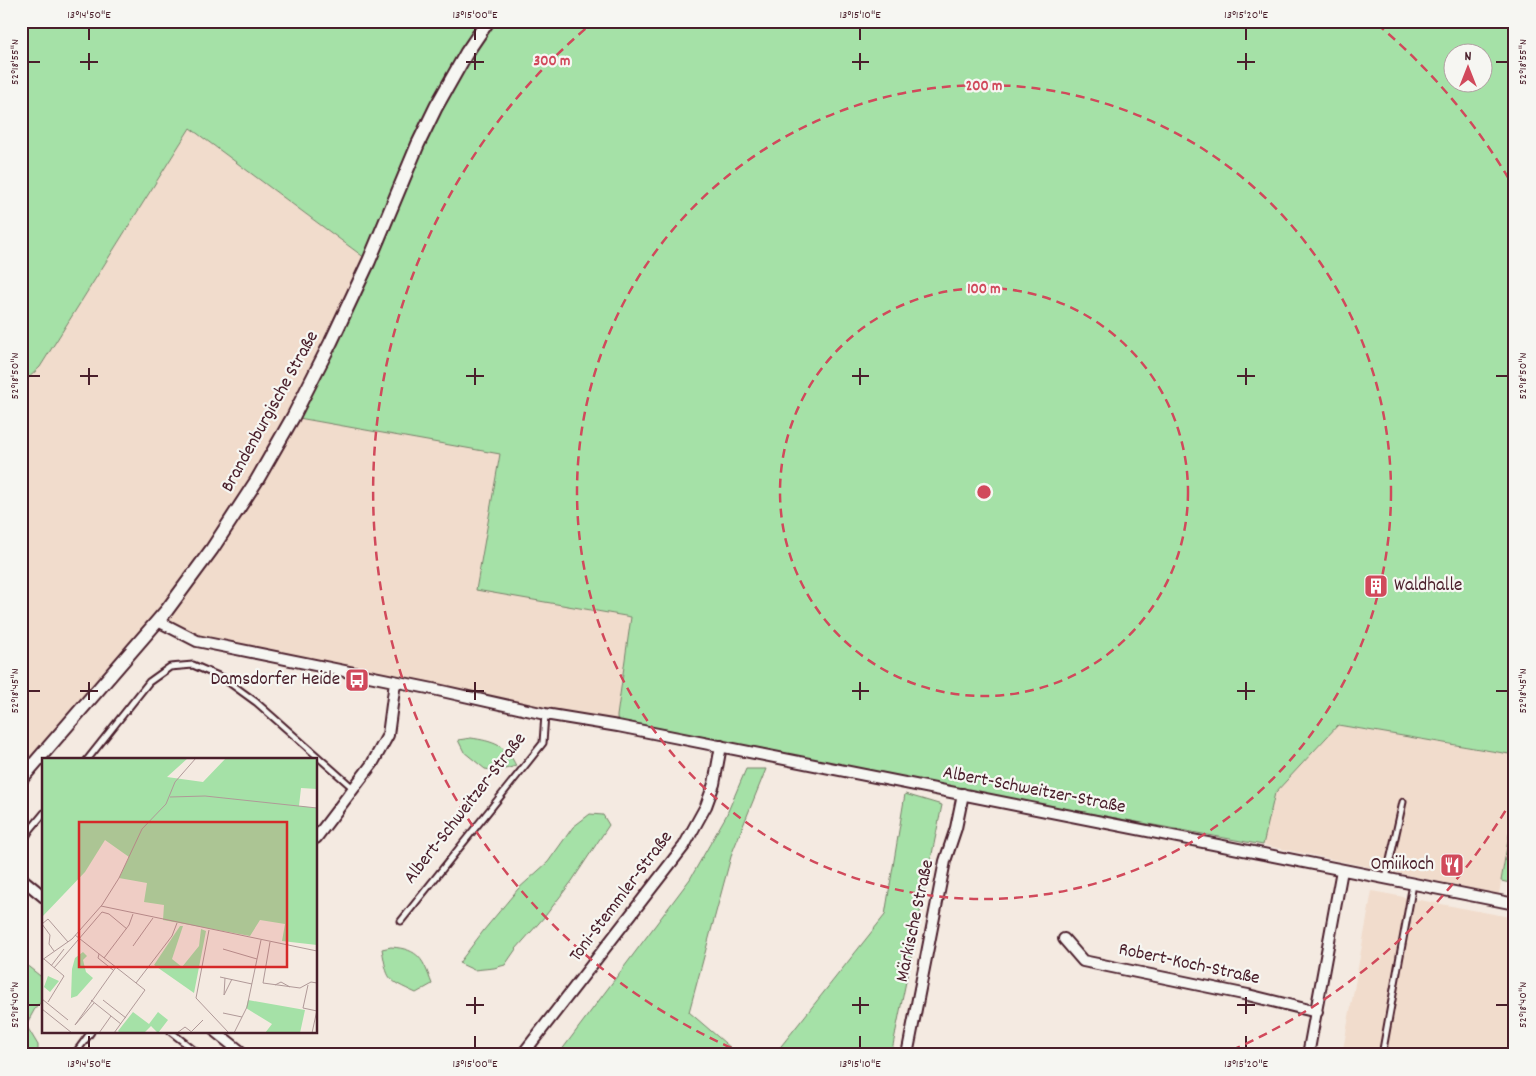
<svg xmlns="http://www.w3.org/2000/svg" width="1536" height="1076" font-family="Dekko,sans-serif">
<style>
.built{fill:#f1dccc}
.green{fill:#a5e1a7;stroke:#788069;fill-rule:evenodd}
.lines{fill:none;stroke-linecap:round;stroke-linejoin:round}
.service-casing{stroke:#4a1f2b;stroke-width:9}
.minor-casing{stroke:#4a1f2b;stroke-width:14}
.tertiary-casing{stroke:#4a1f2b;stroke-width:16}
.service{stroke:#f6f6f2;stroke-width:5}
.minor{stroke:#f6f6f2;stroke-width:10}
.tertiary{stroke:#f6f6f2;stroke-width:12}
.ticks{fill:none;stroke:#4a1f2b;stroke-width:2}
.ring{fill:none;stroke:#d1495b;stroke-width:2.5;stroke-dasharray:9 6}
.labels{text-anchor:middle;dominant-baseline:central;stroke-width:4.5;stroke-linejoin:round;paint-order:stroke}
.street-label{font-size:19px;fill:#4a1f2b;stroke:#f6f6f2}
.poi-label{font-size:19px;fill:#4a1f2b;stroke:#f6f6f2;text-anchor:end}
.inset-road{fill:none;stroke:#b09998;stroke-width:1}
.view{fill:#d62828;fill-opacity:0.15;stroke:#d62828;stroke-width:2.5}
.inset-edge{fill:none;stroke:#4a1f2b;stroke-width:2.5}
.centre{fill:#d1495b;stroke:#f6f6f2;stroke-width:2.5}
.ring-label{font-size:15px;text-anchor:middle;font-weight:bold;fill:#d1495b;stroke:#f6f6f2;stroke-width:4.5;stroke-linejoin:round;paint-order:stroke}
.neatline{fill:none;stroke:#4a1f2b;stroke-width:2}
.ticks-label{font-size:12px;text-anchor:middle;fill:#4a1f2b}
</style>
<rect width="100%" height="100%" fill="#f4eae1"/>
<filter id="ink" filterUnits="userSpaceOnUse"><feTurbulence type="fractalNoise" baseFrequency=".02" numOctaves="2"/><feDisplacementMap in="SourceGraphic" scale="10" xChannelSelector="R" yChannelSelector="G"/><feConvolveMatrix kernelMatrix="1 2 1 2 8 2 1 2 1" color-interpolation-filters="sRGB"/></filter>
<g filter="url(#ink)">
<!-- built -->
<path class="built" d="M190 128 369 261 293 417 500 453 476 589 631 617 617 716 618 726 197 641 158 621 21 779V385L40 367Z
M1338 725 1515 755V800L1499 894 1263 845 1275 793Z
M1372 891 1515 918V1055H1342Z"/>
<!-- green -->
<path class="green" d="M21 21H1515V755L1338 725 1275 793 1263 845 721 746 618 726 617 716 631 617 476 590 500 454 293 417 369 261 190 128 40 367 21 385ZM1454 52H1484V82H1454Z
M471 738C492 741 507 745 516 766L498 771 485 769 464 752 458 740Z
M746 769H766L732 853 689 1012 739 1055H558L690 879 726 816Z
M905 794 942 805 891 1055H774L885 915Z
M1515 800V884L1501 881Z
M590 814 603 815 609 825 572 881 546 915 516 949 505 965 494 968 474 970 459 963 484 930 518 889 548 862 573 827Z
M391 947C420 949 423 960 432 984L416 993C386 979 388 981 382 949Z
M25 964 44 979V1002L37 1005 26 1025 38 1045V1055H21V965Z"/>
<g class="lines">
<!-- service casing -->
<g class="service-casing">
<path id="service" d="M87 760 149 682 170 667 193 665 223 678 256 702 353 788
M21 845 30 830 44 813
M1386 878 1403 802
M21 889 26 883
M1515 916 1513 929 1515 932
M401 921 543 743 545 714
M171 1032 200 1055
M74 1055 91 1032
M1382 1055 1413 884"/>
</g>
<!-- minor casing -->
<g class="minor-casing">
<path id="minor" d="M158 621 197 641 433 689 545 714 618 726 1515 904
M316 838 372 764 388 735 395 682
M21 878 44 897
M1064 939 1083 961 1248 995 1317 1012
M216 1032 245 1055
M522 1055 684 846 706 806 714 784 721 746
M907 1055 945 861 956 828 963 794
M1308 1055 1342 870"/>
</g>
<!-- tertiary casing -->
<g class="tertiary-casing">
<path id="tertiary" d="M21 779 167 610 212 549 257 480 293 417 331 342 369 261 418 144 436 107 467 52 488 21"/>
</g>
<!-- service -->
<use href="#service" class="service"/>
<!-- minor -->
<use href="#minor" class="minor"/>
<!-- tertiary -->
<use href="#tertiary" class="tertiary"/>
</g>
</g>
<!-- ticks -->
<path class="ticks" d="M89 28V40M475 28V40M860 28V40M1246 28V40M89 53V70M475 53V70M860 53V70M1246 53V70M28 62H40M80 62H98M466 62H484M852 62H869M1237 62H1255M1496 62H1508M89 368V385M475 368V385M860 368V385M1246 368V385M28 376H40M80 376H98M466 376H484M852 376H869M1237 376H1255M1496 376H1508M89 682V700M475 682V700M860 682V700M1246 682V700M28 691H40M80 691H98M466 691H484M852 691H869M1237 691H1255M1496 691H1508M475 997V1014M860 997V1014M1246 997V1014M28 1005H40M466 1005H484M852 1005H869M1237 1005H1255M1496 1005H1508M89 1036V1048M475 1036V1048M860 1036V1048M1246 1036V1048"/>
<!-- distance rings -->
<g class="ring">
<circle cx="984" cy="492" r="204"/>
<circle cx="984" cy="492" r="407"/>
<path d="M1513 798A611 611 0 0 1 1223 1054M745 1054A611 611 0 0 1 591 24M1377 24A611 611 0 0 1 1513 186"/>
</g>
<!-- icons -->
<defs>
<g id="building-square" transform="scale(1.25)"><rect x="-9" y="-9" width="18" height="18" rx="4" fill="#d1495b" stroke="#f6f6f2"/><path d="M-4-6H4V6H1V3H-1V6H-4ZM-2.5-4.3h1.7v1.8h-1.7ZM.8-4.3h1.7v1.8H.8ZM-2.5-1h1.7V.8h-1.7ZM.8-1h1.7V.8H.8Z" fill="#fff"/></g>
<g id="bus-square" transform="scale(1.25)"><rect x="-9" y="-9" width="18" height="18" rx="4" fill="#d1495b" stroke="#f6f6f2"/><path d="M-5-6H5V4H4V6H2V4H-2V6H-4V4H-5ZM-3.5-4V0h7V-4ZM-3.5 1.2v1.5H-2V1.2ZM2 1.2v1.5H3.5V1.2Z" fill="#fff"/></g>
<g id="restaurant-square" transform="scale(1.25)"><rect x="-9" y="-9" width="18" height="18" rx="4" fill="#d1495b" stroke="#f6f6f2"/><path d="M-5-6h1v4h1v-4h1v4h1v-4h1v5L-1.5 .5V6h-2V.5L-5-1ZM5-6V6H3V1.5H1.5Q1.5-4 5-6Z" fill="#fff"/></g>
</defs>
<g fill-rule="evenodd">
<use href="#building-square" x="1376" y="586"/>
<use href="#bus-square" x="357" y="680"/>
<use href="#restaurant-square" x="1452" y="865"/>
</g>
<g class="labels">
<!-- street labels -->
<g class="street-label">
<text transform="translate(271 412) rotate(-61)">Brandenburgische Straße</text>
<text transform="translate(1034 791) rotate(11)">Albert-Schweitzer-Straße</text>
<text transform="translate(466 809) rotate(-52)">Albert-Schweitzer-Straße</text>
<text transform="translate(622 897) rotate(-53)">Toni-Stemmler-Straße</text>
<text transform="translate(916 921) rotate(-78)">Märkische Straße</text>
<text transform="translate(1189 965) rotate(12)">Robert-Koch-Straße</text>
</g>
<!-- poi labels -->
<g class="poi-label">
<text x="1394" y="586" text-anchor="start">Waldhalle</text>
<text x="340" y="680">Damsdorfer Heide</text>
<text x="1434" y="865">Omiikoch</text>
</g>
</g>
<!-- overview -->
<g transform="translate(42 758)">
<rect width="275" height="275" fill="#f4eae1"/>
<path d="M0 0H146L125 19 161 24 184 0H275V31L259 30 257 48 275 50V187L240 183 243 166 218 162 208 178 121 162 122 147 102 144 105 125 77 120 87 99 63 82 43 114 0 159ZM138 168H141L130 201 140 209 157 188 159 171 164 173 152 235 112 207ZM41 194 45 198 41 202 44 214 51 220 35 238 29 240 30 211 33 200ZM6 218 17 223 8 234 2 229ZM206 242 263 252 258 275H223L230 266 204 250ZM91 254 107 266 116 254 126 262 116 275 109 268 102 275H78L76 273Z" fill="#a5e1a7"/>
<path class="inset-road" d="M128 39 163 38 275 50M59 148 275 193M167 172 154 240 187 275M33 177 103 232 72 275M228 184 221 225 258 230 269 224 275 225M91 188 111 160M181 191 215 201M12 193 7 186 8 177 0 166 6 161 26 184M57 196 56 200 71 212M62 200 87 167 91 156M2 201 22 218 6 244M0 202 30 181 60 147 77 120 100 71 124 46 133 24 154 0M9 208 22 191M12 210 60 154 67 156 85 171M178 219 210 226M183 220 182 237 190 221M94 225 130 178 135 165M233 227 239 224 248 229M266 227 261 250 275 253M0 241 26 262M49 242 79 266M61 242 84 260M52 245 33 267 74 209M0 251 30 275M181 255 200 259M150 273 161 262M57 275 69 258M135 275 143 269 151 275M192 275 205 249 219 182M270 275 275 252"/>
<path class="view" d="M37 64H245V209H37Z"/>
<rect width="275" height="275" class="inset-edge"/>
</g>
<circle cx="984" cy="492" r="8" class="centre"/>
<g class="ring-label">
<text x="552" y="65">300 m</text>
<text x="984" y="90">200 m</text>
<text x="984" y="293">100 m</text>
</g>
<!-- margin -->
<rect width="1536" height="1076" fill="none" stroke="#f6f6f2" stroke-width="55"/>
<!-- north arrow -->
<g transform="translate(1468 68)"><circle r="24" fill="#f6f6f2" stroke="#b1a0a2"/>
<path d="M0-4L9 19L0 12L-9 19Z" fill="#d1495b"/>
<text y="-8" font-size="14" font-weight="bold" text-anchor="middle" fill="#4a1f2b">N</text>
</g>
<rect x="28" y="28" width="1480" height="1020" class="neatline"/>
<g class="ticks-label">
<text x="89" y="18">13°14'50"E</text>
<text x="475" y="18">13°15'00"E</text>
<text x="860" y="18">13°15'10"E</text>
<text x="1246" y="18">13°15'20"E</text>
<text transform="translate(14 62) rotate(-90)" y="4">52°18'55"N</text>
<text transform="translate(1522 62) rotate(-90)" y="4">52°18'55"N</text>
<text transform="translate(14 376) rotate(-90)" y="4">52°18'50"N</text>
<text transform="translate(1522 376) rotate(-90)" y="4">52°18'50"N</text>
<text transform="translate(14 691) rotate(-90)" y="4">52°18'45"N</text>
<text transform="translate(1522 691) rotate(-90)" y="4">52°18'45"N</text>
<text transform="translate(14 1005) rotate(-90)" y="4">52°18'40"N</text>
<text transform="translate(1522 1005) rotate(-90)" y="4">52°18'40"N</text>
<text x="89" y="1067">13°14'50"E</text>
<text x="475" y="1067">13°15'00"E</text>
<text x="860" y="1067">13°15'10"E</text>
<text x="1246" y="1067">13°15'20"E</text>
</g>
</svg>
